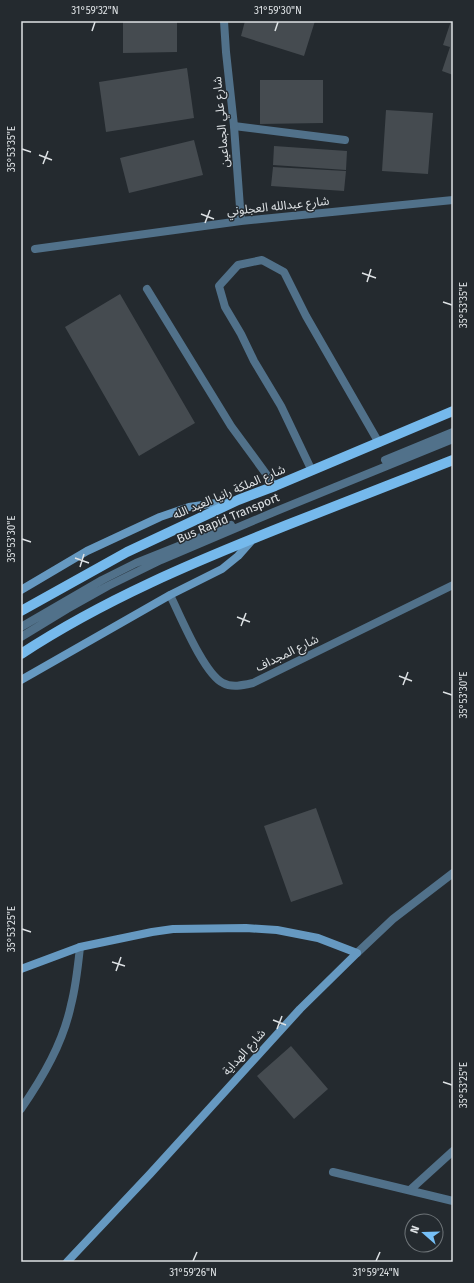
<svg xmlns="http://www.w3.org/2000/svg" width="474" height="1283" font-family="'Fira Sans','Noto Sans Arabic',sans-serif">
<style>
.building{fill:#454b50}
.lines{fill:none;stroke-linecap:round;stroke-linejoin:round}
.lane{stroke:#51718a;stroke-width:8}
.street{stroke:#51718a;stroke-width:8}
.secondary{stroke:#6699c1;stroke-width:8}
.primary{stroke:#75b9ec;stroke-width:10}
.ticks{fill:none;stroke:#dee2e5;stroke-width:1.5}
.labels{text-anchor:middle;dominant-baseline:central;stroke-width:3;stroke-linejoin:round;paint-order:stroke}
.street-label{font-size:12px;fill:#dee2e5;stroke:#242a2f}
.neatline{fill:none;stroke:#dee2e5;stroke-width:1.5}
.ticks-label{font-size:10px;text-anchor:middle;fill:#dee2e5}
</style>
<rect width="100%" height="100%" fill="#242a2f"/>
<!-- building -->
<path class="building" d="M123 21H177V52L123 53Z
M245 21H315L304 56 241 36Z
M451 21H453V75L442 71 450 47 443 45Z
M187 68 194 118 106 132 99 82Z
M260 80H323V123L260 124Z
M386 110 433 113 428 174 382 171Z
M194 140 203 175 129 193 120 158Z
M274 146 347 151 346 170 273 165Z
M273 167 346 171 344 191 271 186Z
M120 294 195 423 139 456 65 327Z
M316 808 343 884 291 902 264 826Z
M291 1046 328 1089 294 1119 257 1076Z"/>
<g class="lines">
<!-- lane -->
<path class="lane" d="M234 126 345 140
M147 289 231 426 275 486
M385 460 453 432
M312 471 281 406 254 361 241 334 225 307 219 286 238 265 262 260 284 272 306 316 379 443
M21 627 102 580 136 563 231 525
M21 637 67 609 108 586 161 560 274 512 453 439
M333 1172 453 1201
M410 1190 453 1151"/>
<!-- street -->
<path class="street" d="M224 21 226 52 234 126 241 221
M35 249 241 221 453 200
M170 595C180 615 204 674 223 683 232 688 244 685 253 683L453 585
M357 953 393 919 453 873
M21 1109C43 1077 63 1043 71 1005 76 986 78 966 80 947"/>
<!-- secondary -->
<path class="secondary" d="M21 590 87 551 160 517 189 507 230 501
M21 680 170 595 222 569 238 556 253 539
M21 969 80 947 152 932 173 929 246 928 277 930 318 938 357 953 300 1009 150 1174 67 1262"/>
<!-- primary -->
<path class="primary" d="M21 611 127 552 238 500 275 486 453 411
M21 654C105 599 194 562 287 525 342 503 398 482 453 460"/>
</g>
<!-- ticks -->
<path class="ticks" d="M92 31 95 22M275 31 278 22M22 149 31 152M39 155 52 160M43 164 48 151M201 214 214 219M205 223 210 210M362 273 376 278M367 282 371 269M443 302 452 305M22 539 31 542M75 558 89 563M80 567 84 554M237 617 250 622M241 626 246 613M399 676 412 681M403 685 408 672M443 692 452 695M22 929 31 932M112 962 125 966M116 971 121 957M273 1020 286 1025M277 1029 282 1016M443 1082 452 1085M193 1261 197 1252M376 1261 380 1252"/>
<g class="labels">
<!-- street labels -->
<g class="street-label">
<text transform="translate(221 122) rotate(-95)">شارع علي الجماعين</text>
<text transform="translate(278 206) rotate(-6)">شارع عبدالله العجلوني</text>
<text transform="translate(229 492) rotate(-23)">شارع الملكة رانيا العبد الله</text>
<text transform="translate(228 518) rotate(-23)">Bus Rapid Transport</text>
<text transform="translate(287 653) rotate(-26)">شارع المجداف</text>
<text transform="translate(244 1052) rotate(-48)">شارع الهداية</text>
</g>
</g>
<!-- border -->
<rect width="474" height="1283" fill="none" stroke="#242a2f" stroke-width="44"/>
<!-- north arrow -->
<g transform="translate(424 1233) rotate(290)"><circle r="19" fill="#242a2f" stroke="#6e7478"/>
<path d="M0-3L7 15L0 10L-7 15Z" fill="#76c0f7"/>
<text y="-6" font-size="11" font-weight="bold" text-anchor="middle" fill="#dee2e5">N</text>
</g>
<rect x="22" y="22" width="430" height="1239" class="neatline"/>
<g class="ticks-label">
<text x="95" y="14">31°59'32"N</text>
<text x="278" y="14">31°59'30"N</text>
<text transform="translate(11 149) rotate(-90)" y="4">35°53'35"E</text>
<text transform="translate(463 305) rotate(-90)" y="4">35°53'35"E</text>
<text transform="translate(11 539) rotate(-90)" y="4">35°53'30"E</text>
<text transform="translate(463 695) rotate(-90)" y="4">35°53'30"E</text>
<text transform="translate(11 929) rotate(-90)" y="4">35°53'25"E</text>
<text transform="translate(463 1085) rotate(-90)" y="4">35°53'25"E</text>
<text x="193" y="1276">31°59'26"N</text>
<text x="376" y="1276">31°59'24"N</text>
</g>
</svg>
